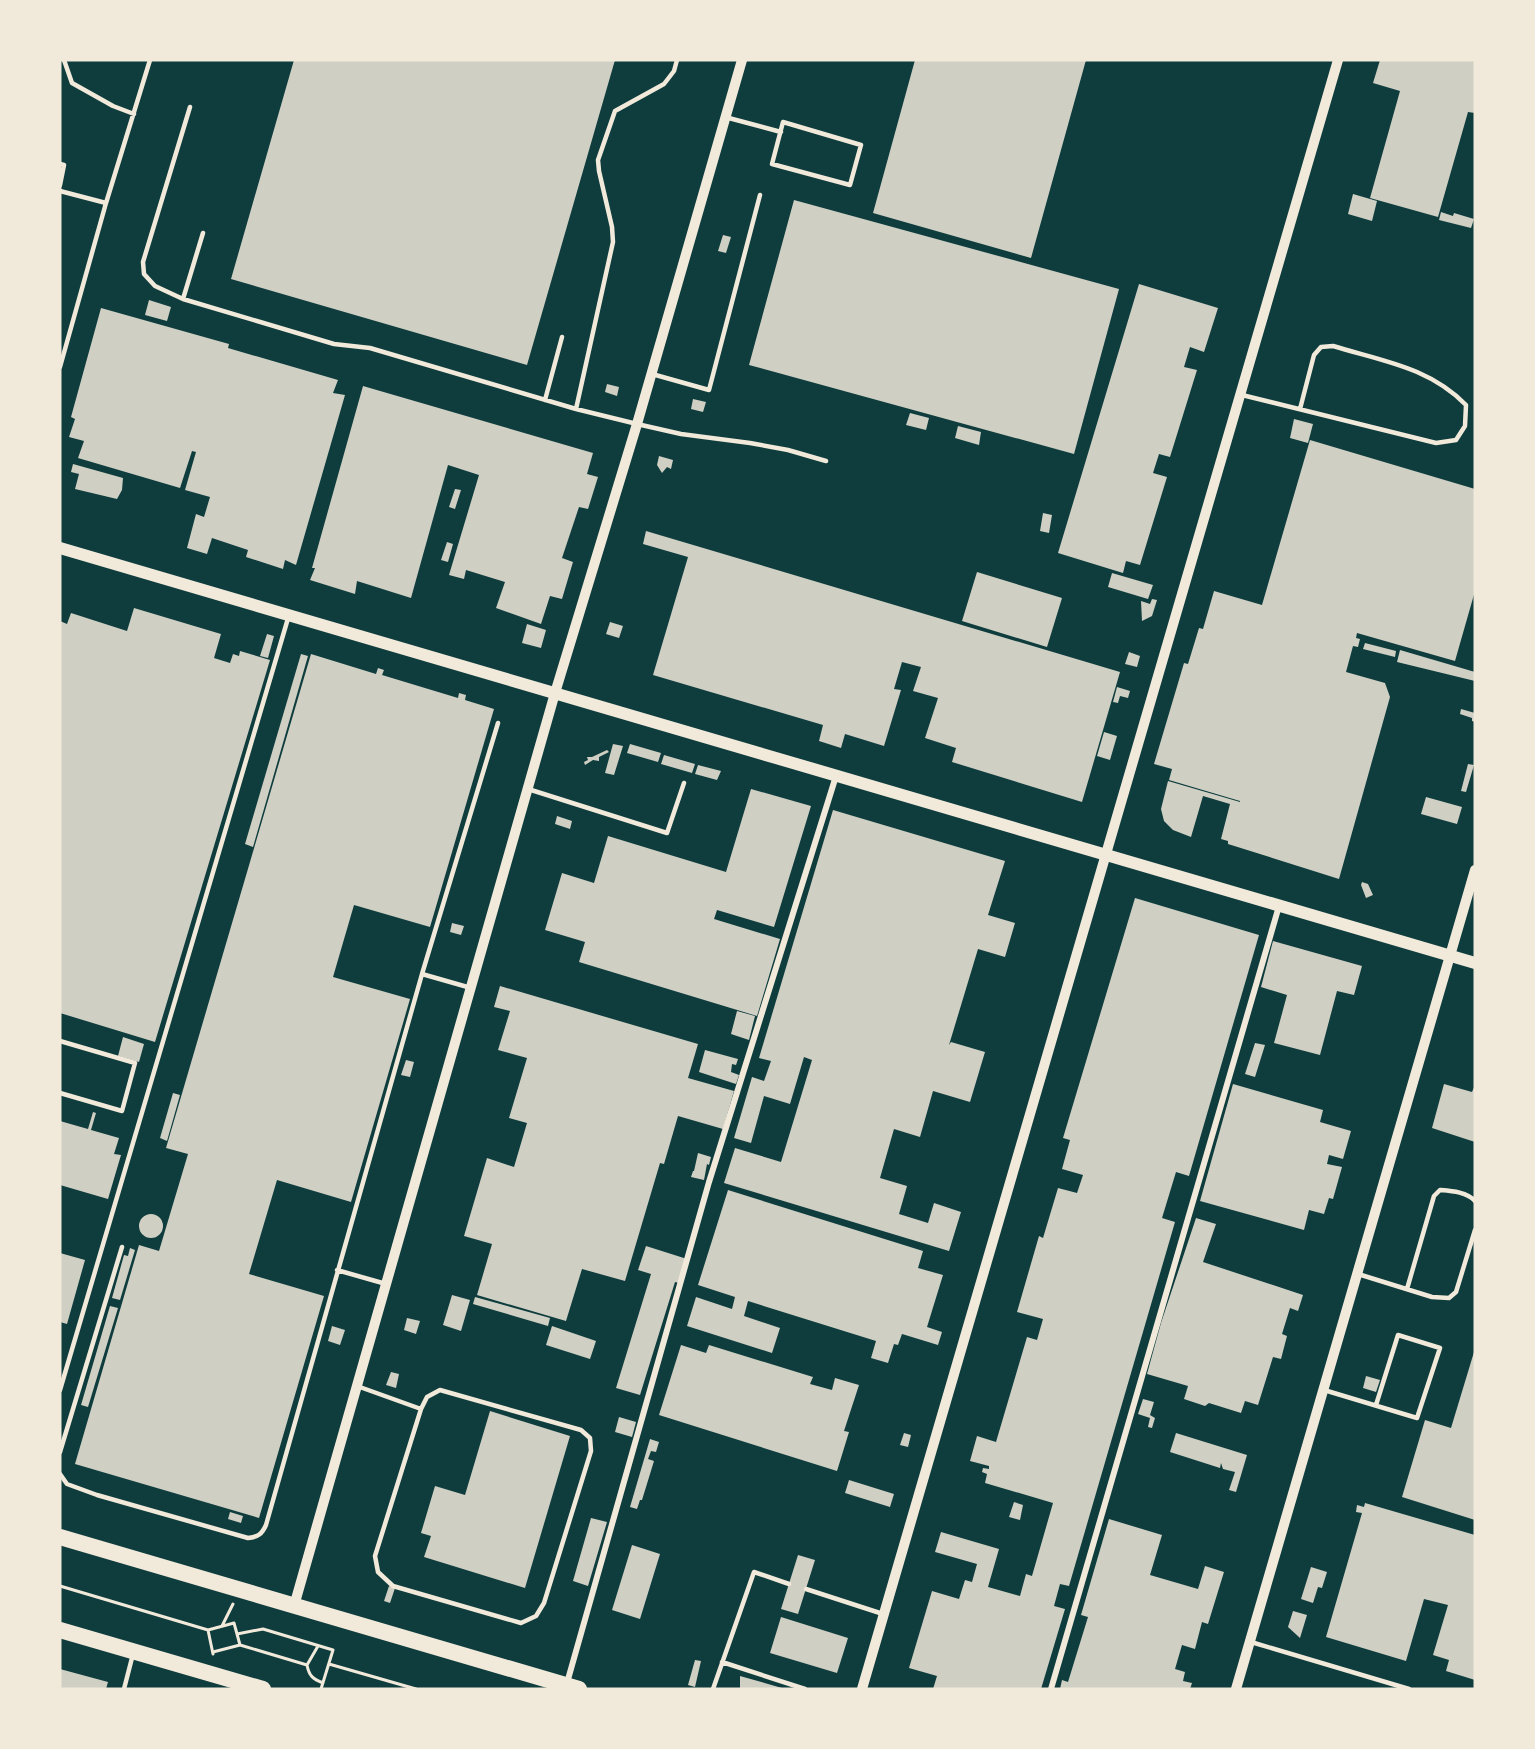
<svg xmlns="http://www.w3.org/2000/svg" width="1535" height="1749" font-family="'PT Sans Narrow',sans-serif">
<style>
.building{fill:#cfcfc3}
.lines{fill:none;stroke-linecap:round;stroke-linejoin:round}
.path{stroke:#f1e9da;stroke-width:3}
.service{stroke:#f1e9da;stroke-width:4.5}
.minor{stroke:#f1e9da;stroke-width:6}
.tertiary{stroke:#f1e9da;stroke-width:10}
.secondary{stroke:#f1e9da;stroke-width:12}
.trunk{stroke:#f1e9da;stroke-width:16}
</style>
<rect width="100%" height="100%" fill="#0f3d3e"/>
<!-- building -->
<path class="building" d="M294 60H615L527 365 231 279Z
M915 60H1086L1031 258 873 213Z
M1380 60H1475V113L1468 112 1438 217 1370 198 1400 91 1373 83Z
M1353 194 1377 201 1372 221 1348 214Z
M794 200 1119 289 1074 454 749 365Z
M1441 212 1453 216 1454 213 1474 219 1471 228 1439 220Z
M723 235 731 237 726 253 718 251Z
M1139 284 1218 308 1204 352 1190 347 1184 367 1197 370 1170 457 1159 454 1153 473 1167 477 1140 565 1126 561 1123 573 1058 553Z
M149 300 171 307 167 321 145 315Z
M101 308 229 344 228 348 338 380 333 393 345 395 296 565 285 560 283 569 246 557 248 550 212 538 207 554 187 548 196 514 204 517 210 497 185 490 196 452 192 451 180 488 78 458 84 441 69 437 75 419 71 417Z
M607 384 619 387 617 396 605 392Z
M363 386 593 453 587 474 598 477 588 509 579 507 562 558 573 562 562 599 550 596 541 624 496 608 505 582 466 570 464 579 449 575 479 475 448 465 411 598 357 581 355 594 310 580 315 568H312Z
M693 399 706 402 703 412 691 409Z
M910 413 929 418 926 430 906 425Z
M1294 419 1313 424 1308 443 1290 438Z
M958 426 981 432 979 445 955 438Z
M1310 440 1475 489V591L1455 661 1357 633 1356 638 1360 639 1358 647 1353 646 1346 672 1385 683 1390 697 1339 879 1228 844V841L1221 839 1230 804 1203 796 1191 837 1173 830 1164 821 1161 809 1168 781 1240 802V801L1169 780 1172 769 1154 764 1184 663 1188 664 1199 628 1203 629 1214 591 1262 605Z
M659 456 673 460 671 469 667 467 662 473 657 465Z
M73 464 123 478 122 490 117 499 75 489 79 474 71 472Z
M455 489 461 490 455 509 449 507Z
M1043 513 1052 515 1049 533 1040 531Z
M646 531 1120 672 1082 802 952 762 956 748 925 738 938 698 913 691 921 667 902 662 894 689 901 690 884 746 845 734 841 748 819 741 823 725 653 675 688 557 643 544Z
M447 542 453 544 448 562 441 560Z
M977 572 1062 598 1047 647 962 621Z
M1112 573 1153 585 1148 599 1108 587Z
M1152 599 1157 600 1152 616 1142 621 1141 601 1150 604Z
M134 608 221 634 214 658 230 663 233 654 239 656 240 651 270 660 155 1042 60 1013V621L67 624 71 613 127 631Z
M610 622 623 626 619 638 606 634Z
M527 624 546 630 541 648 522 643Z
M267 634 274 636 268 658 260 656Z
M1365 643 1396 651 1395 657 1363 649Z
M1400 650 1475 672V681L1397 662Z
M1129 652 1140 656 1137 667 1125 664Z
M301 654 308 656 253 847 245 844Z
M311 654 376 674 378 668 384 670 382 675 458 698 459 693 466 695 465 700 494 709 430 927 354 905 333 977 410 999 351 1202 277 1180 249 1274 324 1296 259 1518 75 1464 139 1245 159 1251 188 1154 166 1148Z
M1117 687 1130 691 1128 698 1120 696 1118 703 1113 702Z
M1461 709 1475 713V722L1472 721V718L1460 714Z
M1104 732 1117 736 1110 760 1097 756Z
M613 744 623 746 614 775 605 773Z
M630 744 661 753 658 762 627 753Z
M607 750 609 752 599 757V761L593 760 585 765 584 762 588 760 587 757H592Z
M664 755 695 764 692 773 661 764Z
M1468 764 1474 765 1466 792 1461 791Z
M698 765 721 771 717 780 695 774Z
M751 789 811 806 774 927 717 910 714 919 780 939 757 1016 579 962 585 942 545 930 562 873 594 883 608 836 726 872Z
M1426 797 1462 807 1457 824 1421 814Z
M833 810 1005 861 988 915 1015 923 1005 957 978 949 949 1045 951 1042 985 1052 970 1102 933 1091 920 1137 894 1129 880 1178 907 1186 899 1214 928 1223 934 1203 961 1212 949 1251 724 1183 735 1148 781 1162 812 1060 804 1057 790 1104 764 1096 751 1143 734 1138 752 1077 764 1081 771 1061 759 1058Z
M557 816 572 821 570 829 555 824Z
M1362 882 1368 884 1373 895 1366 898 1361 885Z
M1135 898 1259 935 1189 1176 1176 1172 1162 1218 1175 1222 1069 1586 1060 1584 1054 1606 1065 1609 1041 1689H933L937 1676 909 1668 932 1591 959 1599 965 1580 972 1582 977 1564 935 1552 941 1532 999 1549 988 1587 1020 1596 1026 1574 1032 1576 1053 1503 985 1483 987 1474 982 1472 983 1468 989 1469V1466L970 1461 977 1436 996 1442 1027 1337 1037 1340 1043 1319 1017 1312 1039 1236 1043 1238 1058 1188 1077 1193 1083 1175 1062 1169 1070 1140 1063 1138Z
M452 923 464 926 461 935 450 932Z
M1273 941 1362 966 1354 995 1337 991 1320 1055 1274 1043 1287 995 1261 987Z
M500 986 698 1044 688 1078 734 1091 723 1129 678 1116 664 1164 660 1163 625 1281 582 1269 566 1321 477 1295 492 1244 464 1236 487 1158 514 1167 527 1123 509 1118 527 1058 498 1050 510 1011 494 1007Z
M737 1011 755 1016 749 1040 731 1034Z
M123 1037 144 1044 139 1062 118 1056Z
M1255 1043 1265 1045 1255 1077 1245 1074Z
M705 1050 738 1059 736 1065 732 1064 731 1072 739 1075 736 1084 699 1072Z
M406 1060 414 1062 410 1077 401 1075Z
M1233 1084 1323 1110 1320 1122 1351 1131 1343 1159 1329 1155 1327 1164 1342 1167 1333 1199 1329 1198 1324 1214 1309 1210 1304 1230 1200 1201Z
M1444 1084 1472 1092 1475 1085V1142L1432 1128Z
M173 1093 180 1095 167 1141 160 1138Z
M93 1112 96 1113 91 1130 119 1138 114 1154 121 1155 108 1199 60 1185V1121L88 1129Z
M698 1153 711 1157 709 1165 707 1164 704 1180 691 1177 693 1171H694Z
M728 1190 923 1251 918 1268 943 1275 927 1327 942 1332 938 1345 902 1334 898 1345 894 1344 888 1363 871 1358 876 1341 748 1301 744 1316 780 1328 772 1353 687 1326 696 1297 732 1309 735 1297 698 1285Z
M139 1226a12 12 0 1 1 24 0a12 12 0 1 1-24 0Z
M1196 1218 1216 1224 1203 1262 1303 1295 1298 1311 1290 1308 1282 1334 1287 1336 1281 1359 1273 1357 1258 1405 1245 1401 1241 1413 1209 1403 1205 1406 1184 1399 1188 1386 1147 1374 1161 1323Z
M646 1246 687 1259 679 1283 675 1282 640 1395 616 1388 651 1274 638 1270Z
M130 1248 135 1250 120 1300 112 1298 124 1255 128 1256Z
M60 1253 85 1260 67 1324 60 1322Z
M452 1295 470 1300 461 1331 443 1325Z
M475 1297 550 1318 548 1326 473 1304Z
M110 1306 118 1308 88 1407 81 1405Z
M407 1318 420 1321 416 1334 404 1330Z
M332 1326 345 1330 340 1345 328 1341Z
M552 1326 596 1341 590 1359 546 1345Z
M681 1345 706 1353 709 1345 813 1377 810 1384 832 1390 835 1378 859 1385 844 1431 849 1432 837 1471 659 1415Z
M1474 1352H1475V1520L1402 1497 1425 1420 1451 1428Z
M391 1372 399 1374 396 1388 386 1385Z
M1366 1376 1380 1380 1376 1392 1363 1388Z
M1143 1399 1154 1402 1150 1415 1155 1418 1152 1428 1148 1427 1150 1418 1138 1414Z
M490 1411 570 1436 525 1588 424 1557 431 1536 421 1533 435 1486 465 1495Z
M619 1417 636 1422 632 1437 615 1432Z
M904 1433 911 1435 908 1447 900 1445Z
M1176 1433 1247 1455 1236 1492 1229 1490 1235 1472 1223 1469 1221 1463 1220 1468 1170 1452Z
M650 1439 659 1442 656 1452 651 1451 648 1459 654 1461 642 1500H640L637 1509 630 1507Z
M849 1480 894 1494 890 1507 845 1493Z
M1014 1502 1023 1505 1020 1520 1009 1517Z
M1365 1503 1475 1535V1680L1446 1671 1449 1660 1433 1655 1448 1605 1424 1599 1406 1661 1326 1637 1362 1513 1356 1512 1357 1505 1364 1507Z
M230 1512 243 1516 241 1523 228 1519Z
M591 1518 607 1522 588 1586 573 1581Z
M1109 1519 1162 1535 1150 1575 1198 1589 1205 1566 1224 1572 1208 1624 1202 1622 1195 1649 1182 1645 1175 1669 1185 1672 1183 1681 1192 1683 1190 1689H1060L1062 1680 1068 1682 1088 1617 1081 1615Z
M632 1545 660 1554 640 1619 612 1610Z
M798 1555 815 1560 798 1614 781 1609Z
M1311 1567 1327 1572 1322 1588 1318 1587 1313 1603 1301 1599Z
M389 1586 395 1588 390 1603 384 1601Z
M1293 1611 1307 1615 1300 1638 1288 1627Z
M781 1617 848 1638 837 1673 770 1653Z
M695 1660 701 1661 695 1687 688 1685Z
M60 1669 108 1682 106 1689H60Z
M740 1676 782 1688V1689H740Z"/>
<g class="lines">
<!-- path -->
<path class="path" d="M60 1586 208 1630 234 1623 240 1645
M222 1626 233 1604
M208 1630 213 1654
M237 1634 263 1629 333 1650 321 1689
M318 1646 307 1665C309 1676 313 1679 323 1683
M213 1652 240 1645 307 1665
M329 1664 416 1689"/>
<!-- service -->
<path class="service" d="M64 60 72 83 113 106 134 114
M190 107 143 262 144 274 155 286 183 299 334 344 370 348 576 409 637 424 681 434 750 443 788 450 826 461
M725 117 781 132
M783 122 861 145 850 185 772 164Z
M60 164 64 165 60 185
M60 191 106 203
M183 299 203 233
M60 367 106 203 150 60
M652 374 709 390 760 195
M1242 395 1436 443 1456 440 1465 426 1466 405C1429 367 1382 361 1333 346L1321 347 1314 355 1300 409
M545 400 562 337
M576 409 613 242 612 227 599 171 598 160 615 111 664 84 674 71 677 60
M528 789 667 833 684 783
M471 988 422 974 498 723
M60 1041 135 1063 122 1111 60 1093
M337 1270 386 1284
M1358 1274 1432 1297 1449 1298 1456 1292 1475 1230
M1407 1289 1434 1196 1440 1190C1452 1191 1467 1192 1475 1201
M357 1386 421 1409 375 1556 378 1572 393 1586 521 1623 536 1616 544 1603 591 1451 590 1438 581 1430 440 1390 427 1397 421 1409
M60 1390 289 615
M1324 1390 1417 1418 1440 1348 1398 1335 1376 1405
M60 1452 122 1247
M60 1474 67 1484 97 1495 248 1538C258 1537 262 1534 266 1525L422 974
M806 1589 883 1614
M1251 1642 1409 1689
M722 1662 805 1689
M124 1689 133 1654
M713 1689 754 1572 789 1584"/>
<!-- minor -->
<path class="minor" d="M567 1683 709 1182 836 776
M1051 1689 1279 906"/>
<!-- tertiary -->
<path class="tertiary" d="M294 1606 555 693 637 424 742 60
M862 1689 1338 60
M1236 1689 1475 870"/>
<!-- secondary -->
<path class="secondary" d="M60 548 1475 963"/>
<!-- trunk -->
<path class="trunk" d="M60 1537 579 1689
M60 1630 263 1689"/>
</g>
<!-- border -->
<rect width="1535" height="1749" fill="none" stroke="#f1e9da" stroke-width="123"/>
</svg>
